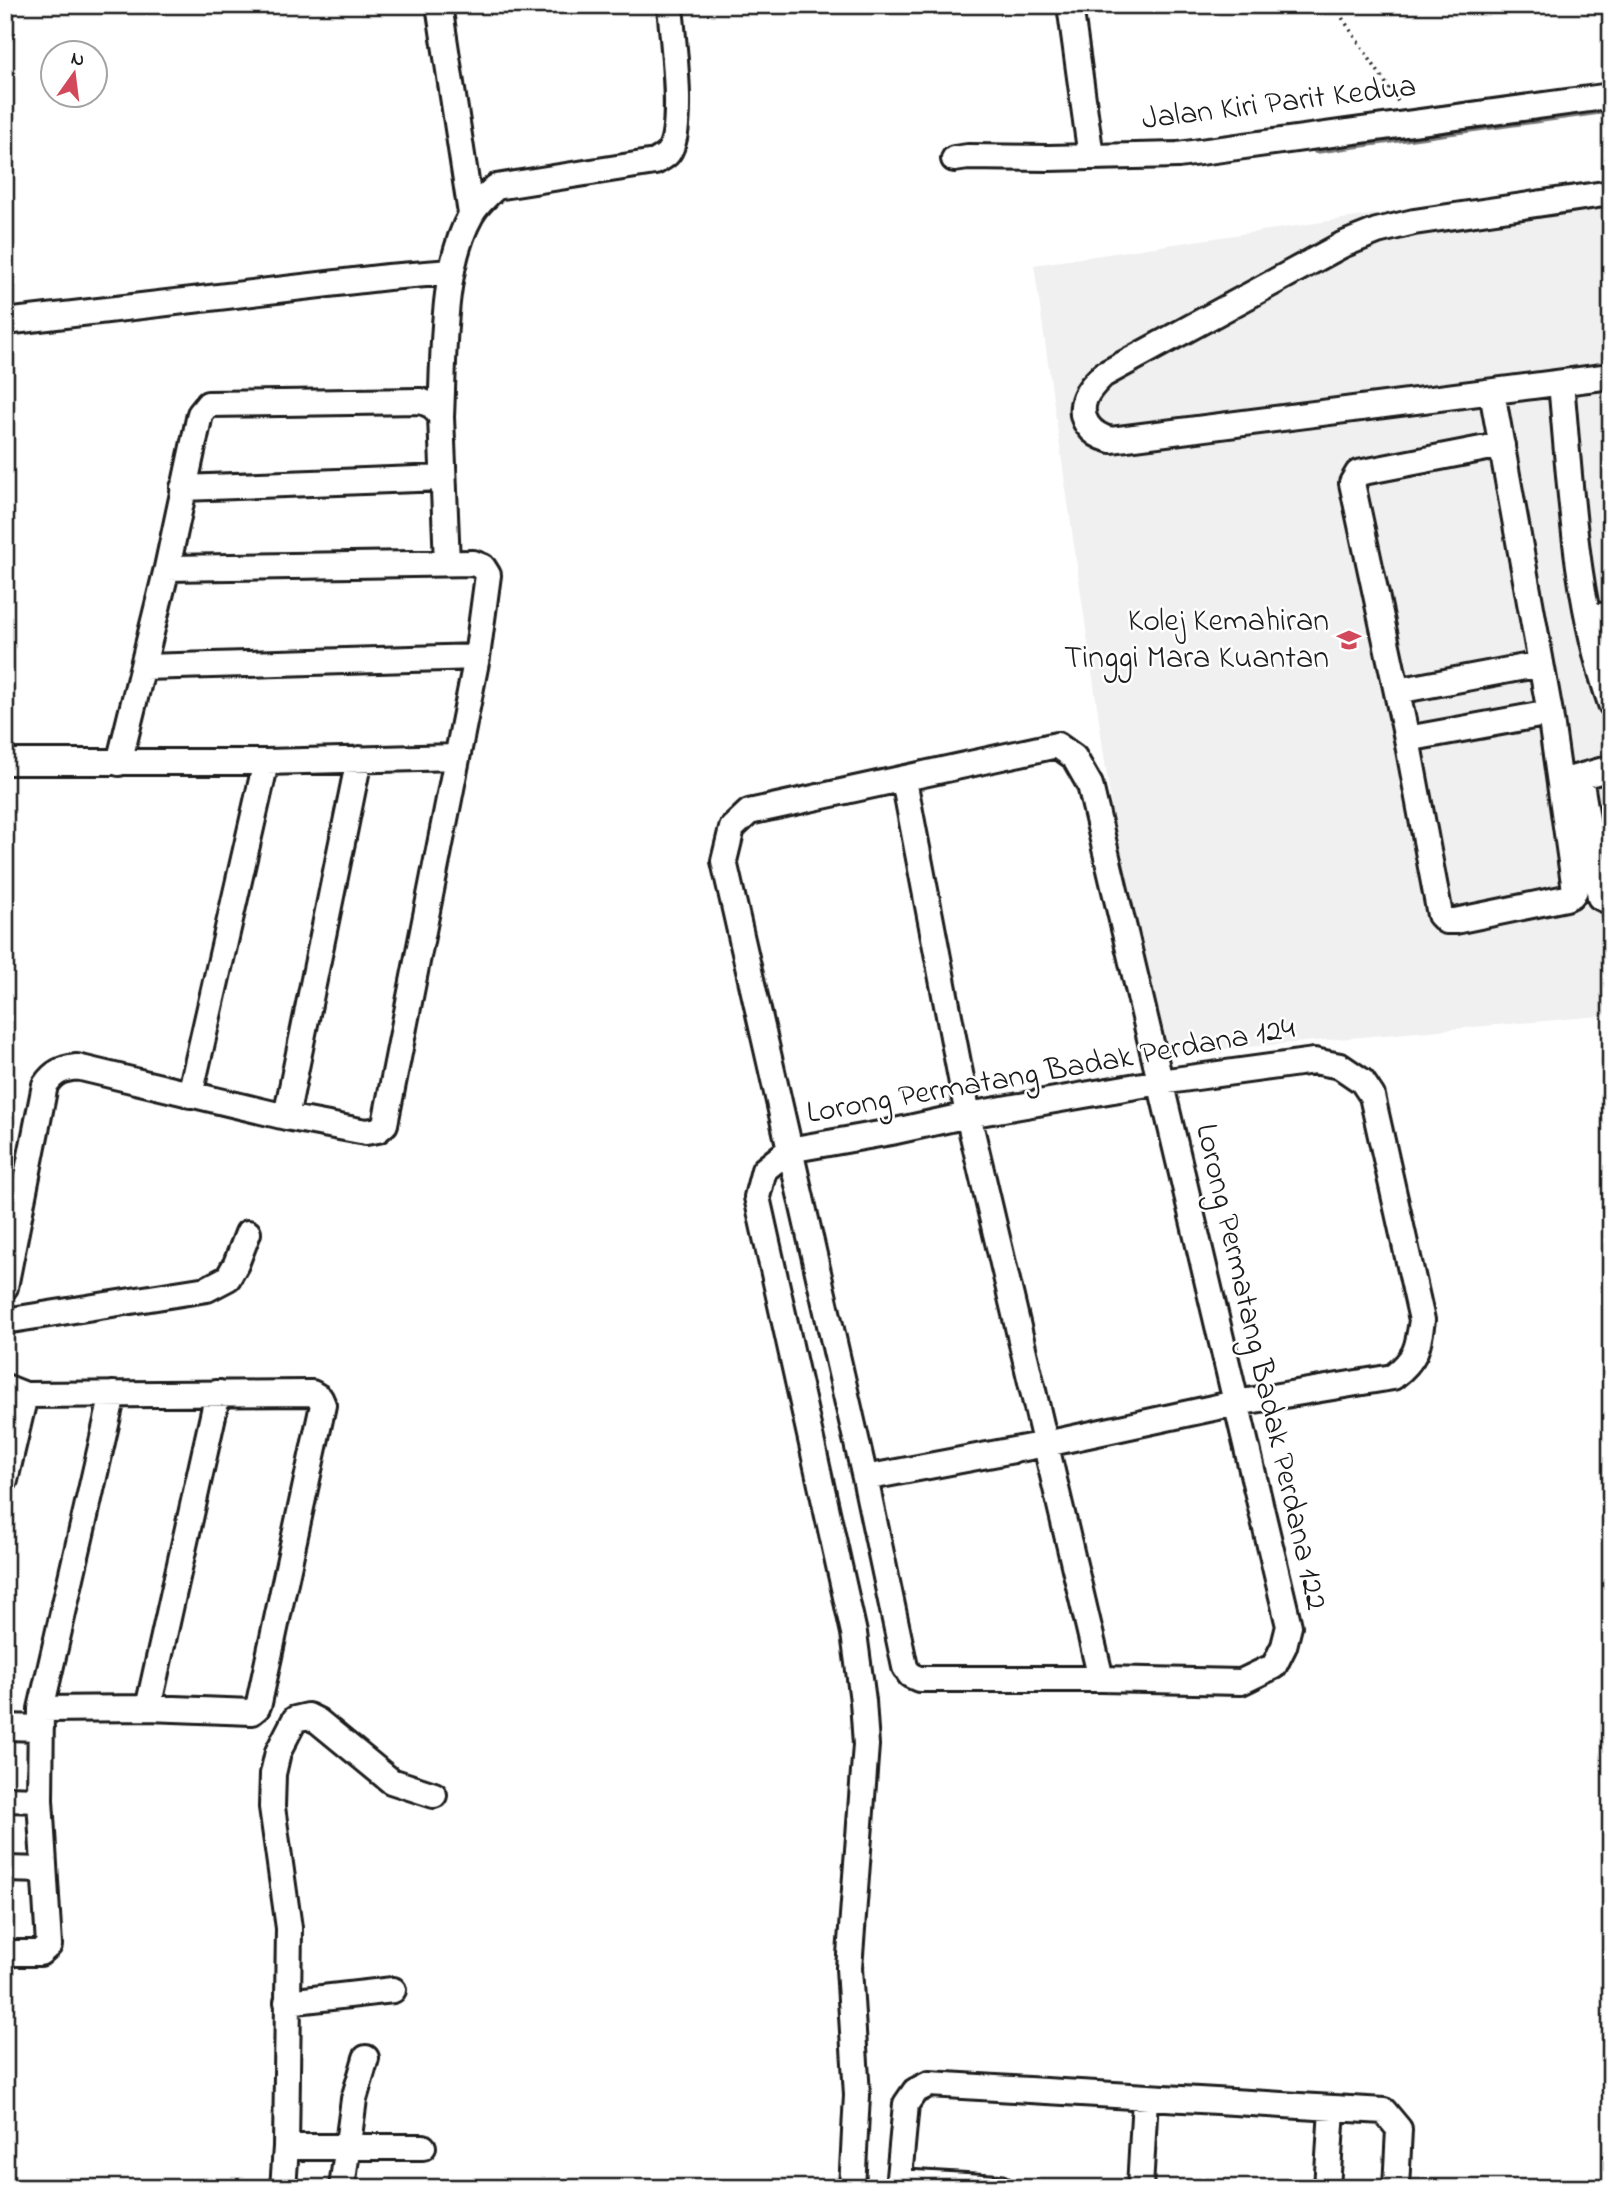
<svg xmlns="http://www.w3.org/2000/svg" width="1616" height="2193" font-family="'Indie Flower',sans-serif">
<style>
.built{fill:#f0f0f0}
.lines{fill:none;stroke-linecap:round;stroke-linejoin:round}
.stream{stroke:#7a7a7a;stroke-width:6}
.minor-casing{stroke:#1c1c1c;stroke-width:30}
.path{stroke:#1c1c1c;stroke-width:3.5;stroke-dasharray:2 5;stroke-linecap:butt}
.minor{stroke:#fff;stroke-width:24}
.labels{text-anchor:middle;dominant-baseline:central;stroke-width:5;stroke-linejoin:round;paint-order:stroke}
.street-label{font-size:32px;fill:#1c1c1c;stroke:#fff}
.poi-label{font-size:32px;fill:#1c1c1c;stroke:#fff;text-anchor:end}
</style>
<rect width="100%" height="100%" fill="#fff"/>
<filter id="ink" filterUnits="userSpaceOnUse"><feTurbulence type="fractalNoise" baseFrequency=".0143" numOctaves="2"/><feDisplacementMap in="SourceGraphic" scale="14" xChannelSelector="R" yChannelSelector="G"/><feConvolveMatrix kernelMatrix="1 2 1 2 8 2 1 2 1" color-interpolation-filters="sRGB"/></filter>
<g filter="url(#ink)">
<!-- built -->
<path class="built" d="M1611 179V1015L1147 1056 1034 265Z"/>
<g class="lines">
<!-- stream -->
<path class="stream" d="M1316 151 1611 110"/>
<!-- minor casing -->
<g class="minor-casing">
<path id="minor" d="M439 5 471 214
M1070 5 1091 157
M954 159 968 157 1048 158 1178 155 1611 96
M1611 193 1414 222 1377 231 1342 245 1103 375C1096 382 1089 388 1085 398 1077 419 1091 435 1111 440L1611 376
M5 322 388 277 451 272
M1561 383C1571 491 1575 601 1611 704
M1492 392 1550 713 1575 890 1572 895 1566 898 1455 921H1446L1440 915 1407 739 1352 483 1358 473 1502 445
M441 417C444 357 441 268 471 215 477 204 487 195 496 187L655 162C658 160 665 157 668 153 686 130 672 36 670 5
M183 488 443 478
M1588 617 1611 615
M144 667 477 657
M1397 691 1541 664
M1407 739 1550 713
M1057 745 1074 757 1090 785 1289 1626 1284 1646 1274 1666 1241 1682 1101 1679H919L910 1675 905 1667 865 1478 724 861 732 828 749 812Z
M5 762H266L457 757
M119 763 167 568 200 414 208 404 421 401 433 406 441 417 447 563
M1580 777 1600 897 1604 899 1611 898
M904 780 968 1115 1101 1679
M1564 781 1611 768
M190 1095 266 762
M286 1117 359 759
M5 1287 45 1085C54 1072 61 1069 77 1067L286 1117 366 1132 378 1130 385 1124 477 657 488 575 483 567 473 563 167 568
M5 1321 207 1289 228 1278 236 1264 248 1233
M5 1387 25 1395 312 1393 320 1398 323 1405 259 1703 257 1708 252 1712 148 1708 41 1709 40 1800 49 1945 40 1953H5
M5 1480 25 1395
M148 1708 218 1393
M41 1709 113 1394
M5 1727 41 1728
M5 1799 40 1800
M5 1869 44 1870
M287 2002 393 1990
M286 2147H423
M898 2182 1000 2188
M283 2188 286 2147 289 1928 272 1807 273 1774 278 1752 295 1719 308 1716 318 1721 391 1781 434 1795
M342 2188 354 2099 366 2058
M852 2188 857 2095 849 1968 866 1745 863 1701 854 1633 757 1197 764 1170 789 1150 891 1132 968 1115 1160 1082 1314 1061 1340 1066 1362 1081 1372 1096 1422 1320C1418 1349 1416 1359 1393 1377L1236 1403 1046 1444 865 1478
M898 2188 906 2104 915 2091 929 2084 1384 2111 1399 2129 1396 2188
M1140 2188 1145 2098
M1327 2188 1332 2109"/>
</g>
<!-- path -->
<path class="path" d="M1337 5 1343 19 1399 103"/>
<!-- minor -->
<use href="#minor" class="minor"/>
</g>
</g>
<!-- icons -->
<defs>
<g id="university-bare" transform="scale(1.89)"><path d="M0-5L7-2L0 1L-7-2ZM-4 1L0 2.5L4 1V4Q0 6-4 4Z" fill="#d1495b" stroke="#fff" stroke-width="2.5" paint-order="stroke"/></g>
</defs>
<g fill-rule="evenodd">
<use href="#university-bare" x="1349" y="640"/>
</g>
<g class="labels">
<!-- street labels -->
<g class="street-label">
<text transform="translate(1279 104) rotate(-7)">Jalan Kiri Parit Kedua</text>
<text transform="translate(1051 1072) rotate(-10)">Lorong Permatang Badak Perdana 124</text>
<text transform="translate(1260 1367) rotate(77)">Lorong Permatang Badak Perdana 122</text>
</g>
<!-- poi labels -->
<g class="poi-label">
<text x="1329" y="622">Kolej Kemahiran<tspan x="1329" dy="37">Tinggi Mara Kuantan</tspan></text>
</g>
</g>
<!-- margin -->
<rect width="1616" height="2193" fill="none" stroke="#fff" stroke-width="28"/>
<rect x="14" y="14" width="1588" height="2165" fill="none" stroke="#1c1c1c" stroke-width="2.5" filter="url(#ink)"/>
<!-- north arrow -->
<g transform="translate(74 74) rotate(14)"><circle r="33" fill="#ffffff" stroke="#a4a4a4" stroke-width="2"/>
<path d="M0-5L12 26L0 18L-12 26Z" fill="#d1495b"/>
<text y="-10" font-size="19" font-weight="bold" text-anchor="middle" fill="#1c1c1c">N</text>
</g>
</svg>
